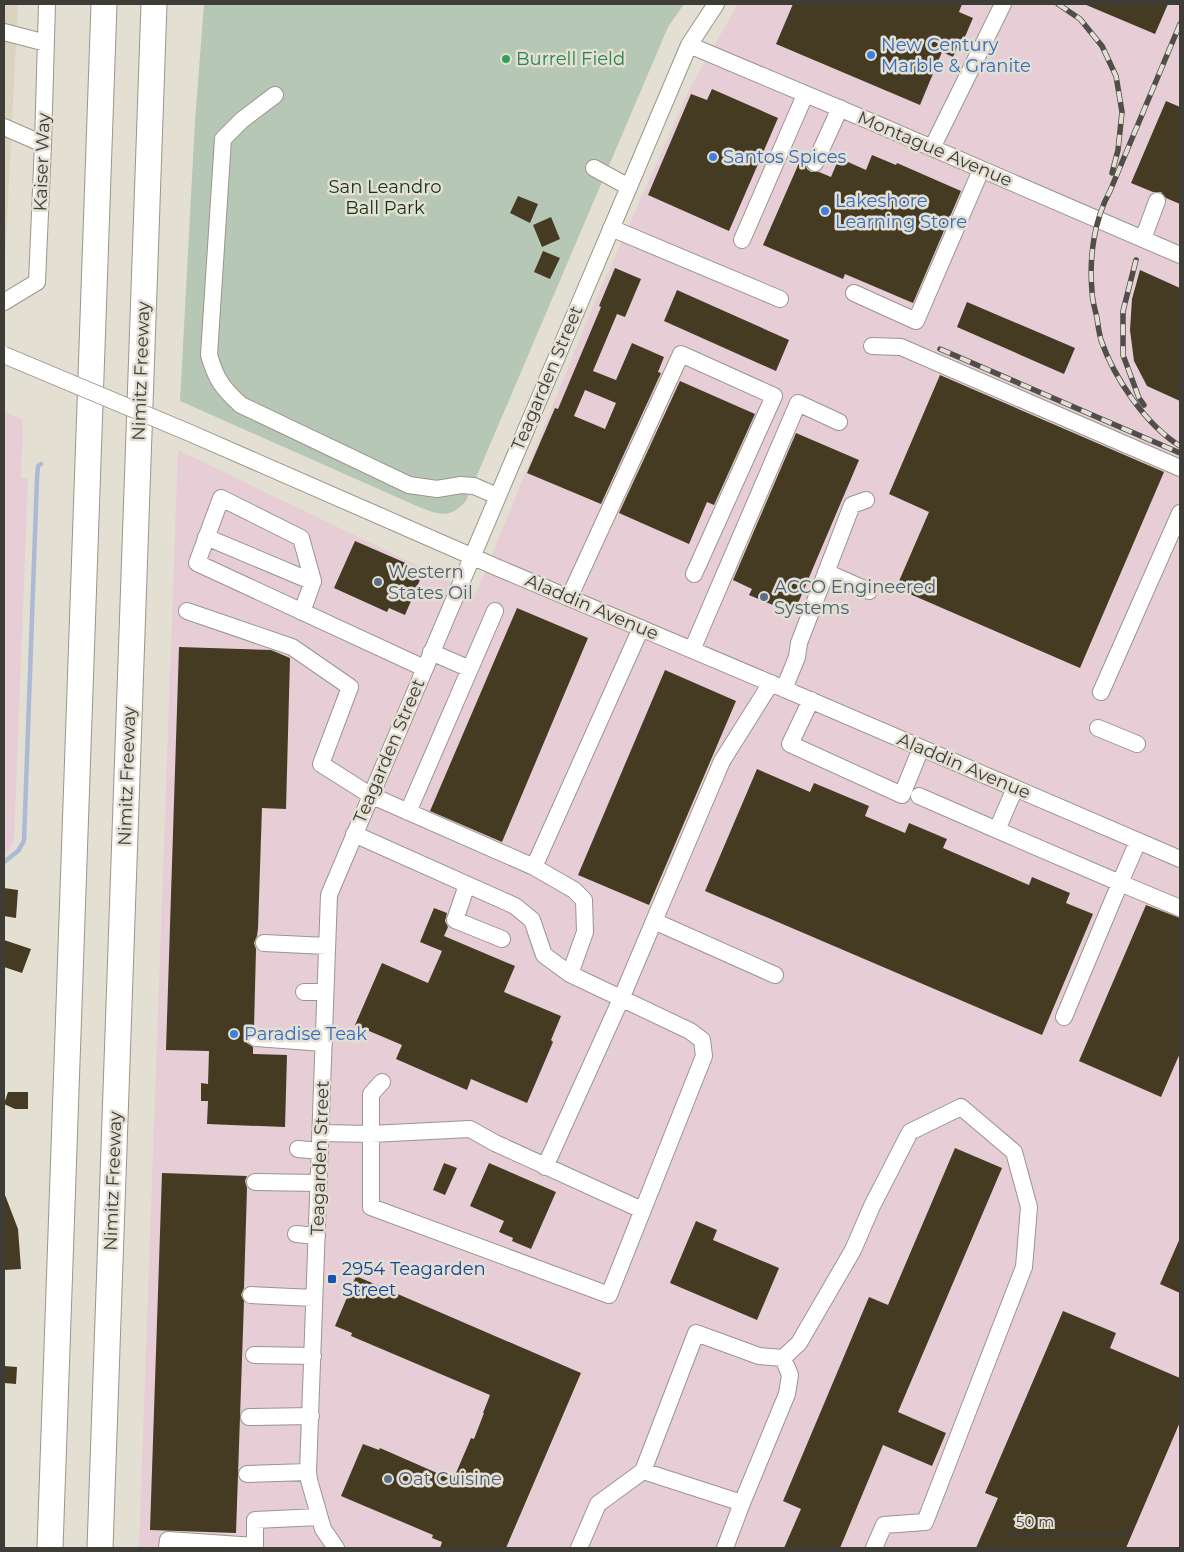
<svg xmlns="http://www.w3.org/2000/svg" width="1184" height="1552" font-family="Montserrat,sans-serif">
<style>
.built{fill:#dad3c0}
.industrial{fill:#e6cdd6}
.green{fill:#b7c7b5}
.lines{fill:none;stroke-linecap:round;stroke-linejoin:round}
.stream{stroke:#acbad5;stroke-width:4.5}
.building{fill:#453b22;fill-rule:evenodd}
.minor-casing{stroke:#9b968b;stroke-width:18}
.highway-casing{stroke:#9b968b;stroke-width:27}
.minor{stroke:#fff;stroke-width:16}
.highway{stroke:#fff;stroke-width:25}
.rail-casing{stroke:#504e48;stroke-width:5.5}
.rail{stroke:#e3dfd3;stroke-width:4;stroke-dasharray:11;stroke-linecap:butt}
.minor-bridge-casing{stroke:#9b968b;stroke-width:18;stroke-linecap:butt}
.minor-bridge{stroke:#fff;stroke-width:16}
.shop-dot{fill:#3f7fe0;stroke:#e3dfd3;stroke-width:2}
.leisure-dot{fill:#2e9e5b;stroke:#e3dfd3;stroke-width:2}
.service-dot{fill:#5c6f8a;stroke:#e3dfd3;stroke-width:2}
.transit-dot{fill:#1a4fb4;stroke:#e3dfd3;stroke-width:2}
.labels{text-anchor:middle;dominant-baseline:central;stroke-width:5;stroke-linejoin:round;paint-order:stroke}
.shop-label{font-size:18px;fill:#366cbe;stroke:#e3dfd3;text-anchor:start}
.leisure-label{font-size:18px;fill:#27864d;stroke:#e3dfd3;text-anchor:start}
.street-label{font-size:18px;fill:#3e3c37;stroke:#e3dfd3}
.park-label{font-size:18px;fill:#143512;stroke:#e3dfd3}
.service-label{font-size:18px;fill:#4e5e75;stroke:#e3dfd3;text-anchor:start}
.transit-label{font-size:18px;fill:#164399;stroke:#e3dfd3;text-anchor:start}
</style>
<rect width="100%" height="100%" fill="#e3dfd3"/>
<!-- built -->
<path class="built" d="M4 4H18L5 261 4 262Z"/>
<!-- industrial -->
<path class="industrial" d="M738 4H1180V1548H139L178 450 476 594 594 304 691 86Z
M4 412 23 420 21 478 28 479 14 838 10 849 4 853Z"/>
<!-- green -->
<path class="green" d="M204 4H684L668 27 466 501C450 519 440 515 419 507L180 401 195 121Z"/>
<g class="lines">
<!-- stream -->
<path class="stream" d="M4 862 18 851 24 841 37 478 38 466 41 464"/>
</g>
<!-- building -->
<path class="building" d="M793 4H962L959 12 973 18 961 46 958 45 953 57 942 52 920 105 776 44Z
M1084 4H1168L1155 34Z
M712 89 778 118 729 231 648 195 691 94 707 100Z
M1166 101 1180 107V204L1166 198 1161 192H1153L1131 183Z
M872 155 896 165 897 163 961 191 913 303 845 274 843 279 763 245 799 163 806 166 807 169 811 172H819L831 177 839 158 866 170Z
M518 196 538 204 530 223 510 213Z
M551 217 560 239 542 247 533 225Z
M543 251 560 258 550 279 534 272Z
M615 268 641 279 625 317 617 314 593 371 616 380 632 343 664 357 658 372 661 373 601 504 527 473 555 408 558 409 601 307 599 306ZM585 390 616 403 605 429 574 416Z
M1140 270 1180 288V401L1147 386 1134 361 1130 330 1132 299Z
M677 290 789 340 776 371 664 321Z
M967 302 1075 348 1064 374 957 327Z
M940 375 1164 472 1080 668 896 588 929 512 889 494Z
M680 381 755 414 714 505 707 502 689 544 619 513Z
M796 433 859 460 796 608 776 599 773 605 749 595 752 589 733 580Z
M355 541 408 564 406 568 422 575 405 615 389 608 387 612 334 588Z
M517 608 588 638 502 842 430 811Z
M179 647 271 650 290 658 286 809 262 808 258 928 257 936 254 943 256 949 254 1028 248 1032 246 1038 247 1043 253 1047V1054L287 1055 285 1127 207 1124 208 1101H201V1083L208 1084 209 1051 166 1050Z
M665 670 736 701 649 905 578 875Z
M757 769 810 792 814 783 869 806 865 816 905 833 909 823 947 839 943 848 1029 885 1032 877 1070 893 1066 903 1093 914 1042 1035 705 891Z
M4 888 18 890 16 918 4 916Z
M1146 905 1180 918V1053L1161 1097 1079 1061Z
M434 908 447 913 445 921 448 927 444 936 515 966 504 992 561 1016 551 1040 553 1042 527 1103 471 1079 467 1090 396 1059 402 1045 355 1025 382 963 428 983 442 951 420 942Z
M4 940 31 949 22 973 4 967Z
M8 1092H28V1109H15L4 1104Z
M955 1148 1002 1168 898 1412 946 1433 932 1466 883 1445 840 1548H784L801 1509 783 1501 869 1297 888 1305Z
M444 1163 457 1168 445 1195 433 1190Z
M489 1163 556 1192 531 1249 512 1241 513 1238 499 1232 504 1221 470 1206Z
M162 1173 247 1176 245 1181 247 1188 244 1288 241 1295 244 1301 236 1533 150 1530Z
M5 1195 18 1229 21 1269 4 1270Z
M696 1221 717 1230 713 1240 779 1268 757 1320 670 1283Z
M1180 1238V1293L1160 1284Z
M356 1276 581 1373 506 1548H440L442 1542 432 1538 433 1535 341 1496 363 1444 379 1450 380 1448 453 1480 471 1438 474 1439 484 1413H483L490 1395 351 1336 352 1333 335 1326Z
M1063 1311 1116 1333 1110 1348 1180 1378V1422L1126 1548H976L998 1498 985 1493Z
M4 1366 17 1367 16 1384 4 1383Z"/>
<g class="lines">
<!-- minor casing -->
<g class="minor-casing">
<path id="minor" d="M4 32 46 43
M689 45 879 125 1180 255
M275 95 242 120 223 139 209 355C216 379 222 388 241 405L409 485 437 489 461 485 474 486 497 496
M4 127 43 144
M932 148 1003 4
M815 163 840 108
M594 168 629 187
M611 228 780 299
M1143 239 1157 201
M742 240 805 95
M854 293 916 321 981 170
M4 302 37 282 43 144 47 4
M872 346 901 347 1180 468
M366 510 496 567 775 685 1180 859
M206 537 313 582
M826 572 869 591
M569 598 681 354 774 396 694 574
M187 611 292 647 350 687 321 764 370 795 534 867 574 890 584 900 585 932 570 974
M302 612 313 581 301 538 221 498 197 563 424 668
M692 650 798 403 839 422
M431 652 470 669
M784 689 797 657 799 643 852 505 866 500
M1101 692 1180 513
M811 700 790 744 902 795 921 748
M1098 728 1137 744
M919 796 997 830 1015 788
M408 812 495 611
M997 830 1120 883 1138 841
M354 834 515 906 532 920 544 955 570 974 690 1031 702 1040 704 1056 609 1295 371 1207V1094L382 1082
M534 867 641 628
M467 885 455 920 502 939
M654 921 722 761 771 683
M264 943 327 946
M304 992H325
M1064 1017 1120 883 1180 908
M256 1038 324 1043
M320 1133 371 1134 470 1129 495 1143 642 1210
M298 1149 320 1151
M545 1167 621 999 654 921 775 975
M255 1182 319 1183
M296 1234 317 1236
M251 1295 314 1298
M254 1355 313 1356
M249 1417 311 1416
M643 1471 742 1503 725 1548
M247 1474 308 1472
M742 1503 787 1394 790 1375 783 1358
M167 1548 168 1540 255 1546V1520L319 1517
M336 1548 323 1529 309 1480 308 1472 329 895 689 45 716 4
M579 1548 598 1504 643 1471 696 1333 759 1356 783 1358 799 1343 853 1250 872 1206 910 1132 961 1107 1014 1152 1029 1207 1024 1267 925 1522 884 1525 874 1548"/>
</g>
<!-- highway casing -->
<g class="highway-casing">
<path id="highway" d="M50 1548 104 4
M100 1548 154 4"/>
</g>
<!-- minor -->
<use href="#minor" class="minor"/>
<!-- highway -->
<use href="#highway" class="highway"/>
<!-- rail casing -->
<g class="rail-casing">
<path id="rail" d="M1058 4 1080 19 1102 46 1116 76 1122 112 1118 150 1112 173
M1180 24 1110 191C1094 220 1089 258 1092 291 1092 300 1095 309 1097 318 1098 325 1099 333 1101 340 1114 378 1146 425 1180 446
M1136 260 1123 311V355L1139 398 1144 405
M940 349 1180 453"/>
</g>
<!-- rail -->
<use href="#rail" class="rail"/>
<!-- minor-bridge casing -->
<g class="minor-bridge-casing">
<path id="minor-bridge" d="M4 355 190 433 366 510"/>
</g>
<!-- minor-bridge -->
<use href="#minor-bridge" class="minor-bridge"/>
</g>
<!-- markers -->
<g class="shop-dot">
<circle cx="871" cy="55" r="5"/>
<circle cx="713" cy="157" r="5"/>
<circle cx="825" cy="211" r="5"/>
<circle cx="234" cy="1034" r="5"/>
</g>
<circle class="leisure-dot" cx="506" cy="59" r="5"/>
<g class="service-dot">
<circle cx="378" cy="582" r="5"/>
<circle cx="764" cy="597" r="5"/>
<circle cx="388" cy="1479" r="5"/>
</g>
<rect class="transit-dot" x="327" y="1274" width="10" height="10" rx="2.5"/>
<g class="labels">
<!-- shop labels -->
<g class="shop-label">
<text x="881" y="45">New Century<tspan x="881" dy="21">Marble &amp; Granite</tspan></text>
<text x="723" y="157">Santos Spices</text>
<text x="835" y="201">Lakeshore<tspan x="835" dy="21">Learning Store</tspan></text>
<text x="244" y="1034">Paradise Teak</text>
</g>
<!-- leisure labels -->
<g class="leisure-label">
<text x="516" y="59">Burrell Field</text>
</g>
<!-- street labels -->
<g class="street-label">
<text transform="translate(935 149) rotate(23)">Montague Avenue</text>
<text transform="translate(42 162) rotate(-88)">Kaiser Way</text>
<text transform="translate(141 371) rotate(-88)">Nimitz Freeway</text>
<text transform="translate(547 378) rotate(-67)">Teagarden Street</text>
<text transform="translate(592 607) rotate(23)">Aladdin Avenue</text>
<text transform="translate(389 751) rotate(-67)">Teagarden Street</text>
<text transform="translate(964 766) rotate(23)">Aladdin Avenue</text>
<text transform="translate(127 776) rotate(-88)">Nimitz Freeway</text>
<text transform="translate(320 1158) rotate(-88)">Teagarden Street</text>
<text transform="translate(113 1181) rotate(-88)">Nimitz Freeway</text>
</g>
<!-- park labels -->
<g class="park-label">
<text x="385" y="187">San Leandro<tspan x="385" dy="21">Ball Park</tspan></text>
</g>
<!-- service labels -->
<g class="service-label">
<text x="388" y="572">Western<tspan x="388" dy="21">States Oil</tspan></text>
<text x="774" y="587">ACCO Engineered<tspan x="774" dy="21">Systems</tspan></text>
<text x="398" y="1479">Oat Cuisine</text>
</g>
<!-- transit labels -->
<g class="transit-label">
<text x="342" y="1269">2954 Teagarden<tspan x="342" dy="21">Street</tspan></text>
</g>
</g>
<!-- border -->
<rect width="1184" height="1552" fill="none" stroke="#3e3c37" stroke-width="10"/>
<!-- scale -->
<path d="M1009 1527v8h118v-8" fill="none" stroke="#3e3c37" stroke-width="2.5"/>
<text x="1016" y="1527" font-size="15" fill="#3e3c37" stroke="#e3dfd3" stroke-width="4" paint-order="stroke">50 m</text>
</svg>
